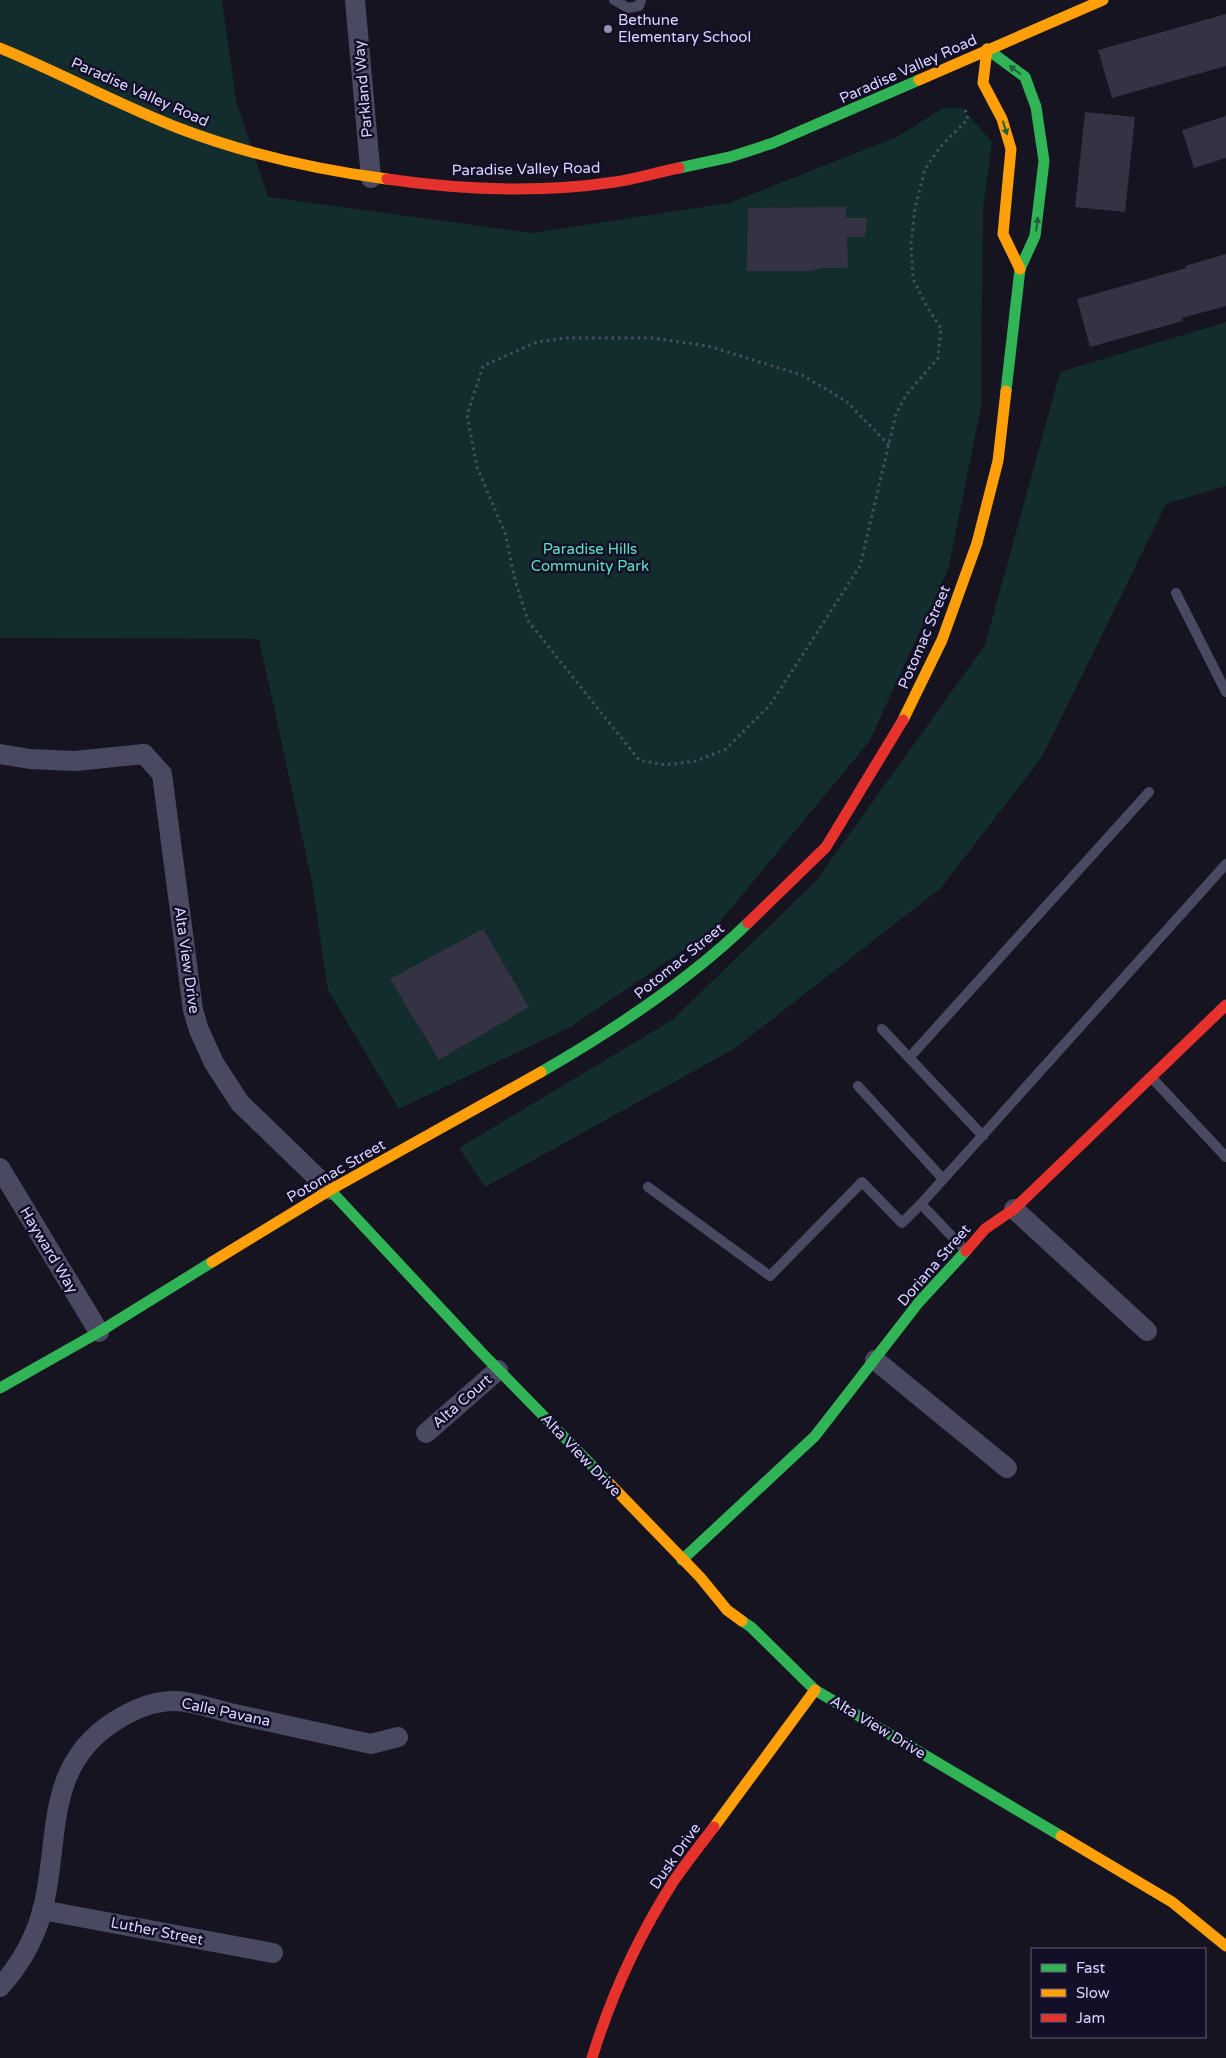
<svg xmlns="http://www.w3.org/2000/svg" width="1226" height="2058" font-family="'Varela Round',sans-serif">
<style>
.green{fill:#132c2d}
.building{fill:#343243}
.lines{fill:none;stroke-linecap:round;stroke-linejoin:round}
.path{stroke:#44505f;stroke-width:3;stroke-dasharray:2.5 4;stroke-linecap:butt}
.lane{stroke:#4a4962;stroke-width:10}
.street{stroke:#4a4962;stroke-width:20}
.fast{stroke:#30b455;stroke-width:11}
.slow{stroke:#ff9f0a;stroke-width:11}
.jam{stroke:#e5322d;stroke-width:11}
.oneway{fill:#22623e}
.poi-dot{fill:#9591b1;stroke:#130f26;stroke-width:2}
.labels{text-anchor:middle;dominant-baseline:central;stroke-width:5;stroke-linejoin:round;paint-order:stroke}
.poi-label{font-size:15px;fill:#d9d4ff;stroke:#130f26;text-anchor:start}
.street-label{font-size:15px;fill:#d9d4ff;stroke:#130f26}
.park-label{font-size:15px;fill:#5fe0c0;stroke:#130f26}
</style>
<rect width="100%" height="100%" fill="#161421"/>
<!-- green -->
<path class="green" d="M0 0H222L236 101 268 197 532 233 729 203 897 137 943 108H962L992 142 983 208 981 407 948 570 869 742 712 931 572 1026 399 1109 328 990 312 882 259 639 0 638Z
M1226 322V486L1166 504 1042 757 941 888 734 1049 485 1187 459 1148 672 1020 816 881 985 645 1060 372Z"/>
<!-- building -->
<path class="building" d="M1226 14V66L1112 98 1098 50Z
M1085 112 1135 117 1125 212 1075 207Z
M1226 116V158L1194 168 1182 130Z
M846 207V218H867L865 237H847L848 268H822L811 271H747L748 208Z
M1226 254V306L1182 318 1183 321 1090 347 1077 299 1186 268 1185 266Z
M483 929 529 1007 439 1060 390 979Z"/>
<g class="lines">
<!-- path -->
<path class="path" d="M889 445 846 401 802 375 708 346 652 338H566L537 342 483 366 467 415 477 467 505 533 515 580 528 621 639 760 665 765 696 761 726 749 770 705 860 566 896 414 906 395 938 358 941 328 926 305 913 279 911 245 915 208 925 169 940 147 968 119 964 106"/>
<!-- lane -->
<path class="lane" d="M614 0 628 8 639 6 641 0
M1176 593 1226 692
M882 1029 983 1136
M909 1058 1149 792
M1152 1078 1226 1157
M858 1086 943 1179
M648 1187 770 1276 862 1182 902 1223 921 1204 965 1250
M921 1204 1226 864"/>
<!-- street -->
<path class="street" d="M355 0 371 178
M0 754 30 759 75 761 144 754 162 774 193 1010 199 1030 214 1063 240 1103 330 1190
M0 1168 99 1332
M1014 1209 1147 1331
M875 1360 1007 1468
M426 1433 498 1370
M42 1910 273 1953
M0 1987C20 1965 34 1940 42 1912 61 1841 42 1767 115 1721 132 1710 154 1701 175 1701 191 1701 214 1709 230 1713 277 1723 324 1734 371 1744L398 1737"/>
<!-- fast -->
<path class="fast" d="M987 49 1025 77 1036 107 1044 161 1035 236 1020 269 1006 391
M679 168 730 157 773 143 919 80
M541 1072C614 1030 687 982 748 923
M330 1190 482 1353 610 1484
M0 1388 99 1332 212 1262
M682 1560 815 1436 919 1302 966 1251
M742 1621 751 1627 815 1690 1061 1836"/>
<!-- slow -->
<path class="slow" d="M0 48C61 73 119 105 181 129 247 154 318 170 387 179
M987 49 983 83 1002 119 1011 149 1003 234 1020 269
M919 80 1103 0
M903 720 942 640 977 543 998 461 1006 391
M212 1262 330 1190 541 1072
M610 1484 700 1577 727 1610 742 1621
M714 1827 815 1690
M1061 1836 1172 1902 1226 1946"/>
<!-- jam -->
<path class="jam" d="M387 179C462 190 541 193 615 182 637 179 657 172 679 168
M748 923 826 847 903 720
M966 1251 985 1229 1014 1209 1226 1005
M592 2058C611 1996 638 1937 673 1882 686 1863 700 1845 714 1827"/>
</g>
<!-- one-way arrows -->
<defs><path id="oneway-solid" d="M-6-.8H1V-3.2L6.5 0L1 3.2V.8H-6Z" transform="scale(1.25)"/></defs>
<g class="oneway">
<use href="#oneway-solid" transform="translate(1015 70) rotate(-143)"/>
<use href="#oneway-solid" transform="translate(1005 128) rotate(73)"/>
<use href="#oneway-solid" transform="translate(1037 224) rotate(-83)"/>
</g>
<!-- markers -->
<circle class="poi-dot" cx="608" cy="29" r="5"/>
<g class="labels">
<!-- poi labels -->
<g class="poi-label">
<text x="618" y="20">Bethune<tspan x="618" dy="17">Elementary School</tspan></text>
</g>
<!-- street labels -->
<g class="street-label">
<text transform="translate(908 69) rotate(-24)">Paradise Valley Road</text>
<text transform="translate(363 89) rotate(-95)">Parkland Way</text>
<text transform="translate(140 92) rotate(24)">Paradise Valley Road</text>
<text transform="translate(526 169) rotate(-1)">Paradise Valley Road</text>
<text transform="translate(924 637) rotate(-67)">Potomac Street</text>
<text transform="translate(187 960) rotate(82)">Alta View Drive</text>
<text transform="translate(679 961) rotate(-39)">Potomac Street</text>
<text transform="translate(336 1171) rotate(-30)">Potomac Street</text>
<text transform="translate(49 1250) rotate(59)">Hayward Way</text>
<text transform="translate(934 1265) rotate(-49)">Doriana Street</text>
<text transform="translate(462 1401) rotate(-41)">Alta Court</text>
<text transform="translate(581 1455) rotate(46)">Alta View Drive</text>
<text transform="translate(226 1712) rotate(12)">Calle Pavana</text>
<text transform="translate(878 1727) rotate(31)">Alta View Drive</text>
<text transform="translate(675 1856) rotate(-55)">Dusk Drive</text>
<text transform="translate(157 1931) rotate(11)">Luther Street</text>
</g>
<!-- park labels -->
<g class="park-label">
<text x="590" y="549">Paradise Hills<tspan x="590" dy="17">Community Park</tspan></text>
</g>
</g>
<!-- legend -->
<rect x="1031" y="1948" width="175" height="90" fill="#130f26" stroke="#625e7d"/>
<rect x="1041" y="1964" width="25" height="8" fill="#30b455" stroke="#625e7d"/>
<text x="1076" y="1973" font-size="15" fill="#d9d4ff">Fast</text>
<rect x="1041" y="1989" width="25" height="8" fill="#ff9f0a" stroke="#625e7d"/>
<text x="1076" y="1998" font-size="15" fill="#d9d4ff">Slow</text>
<rect x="1041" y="2014" width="25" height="8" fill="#e5322d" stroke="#625e7d"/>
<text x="1076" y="2023" font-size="15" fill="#d9d4ff">Jam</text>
</svg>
